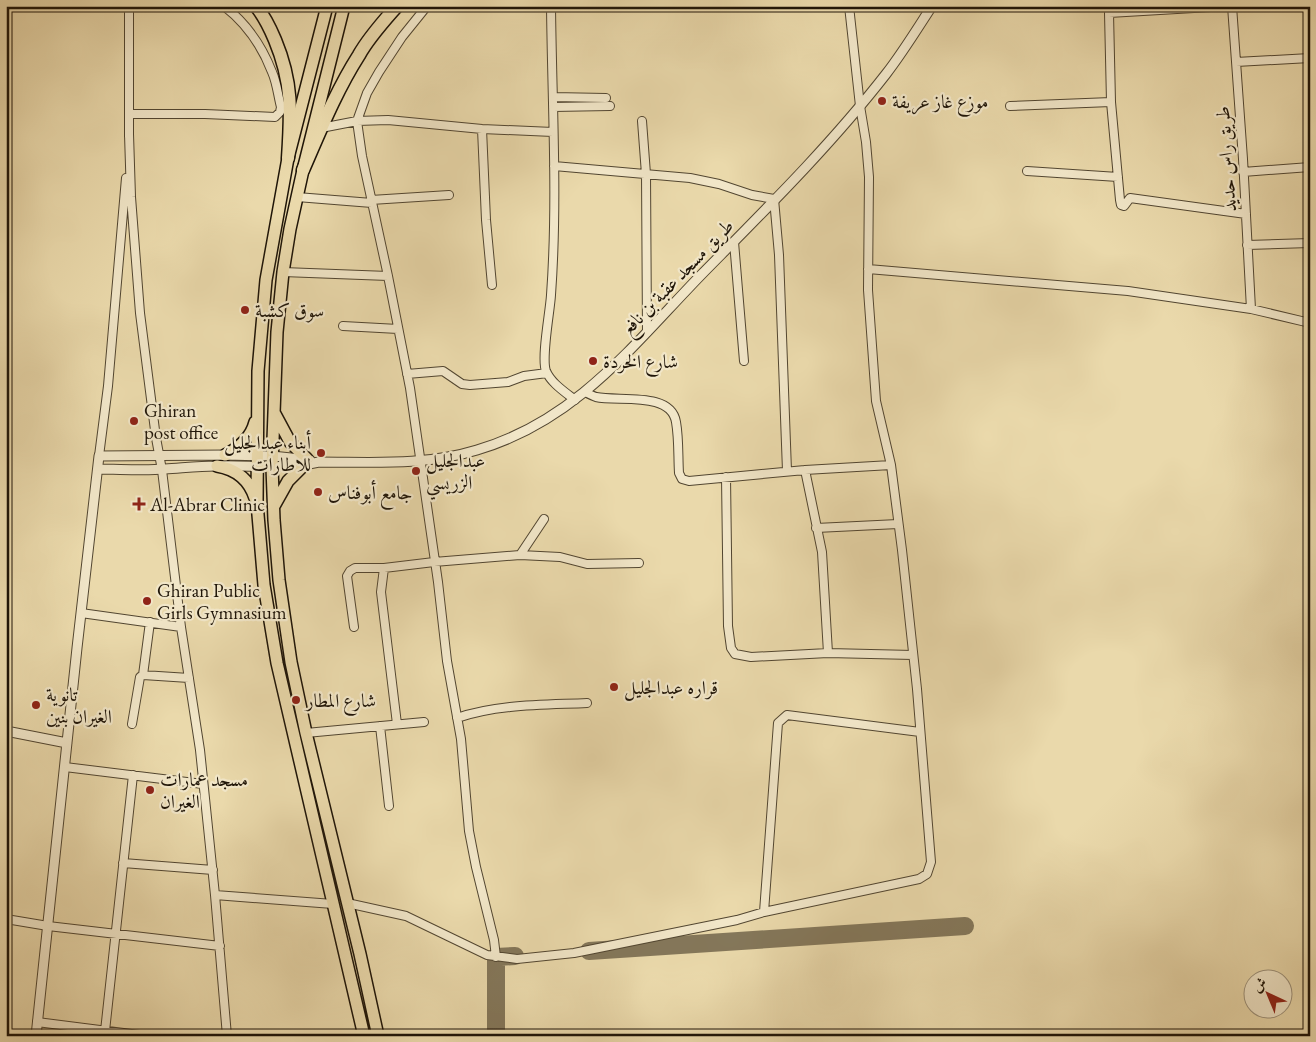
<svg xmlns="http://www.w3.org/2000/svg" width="1316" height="1042" font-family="'EB Garamond',Amiri,serif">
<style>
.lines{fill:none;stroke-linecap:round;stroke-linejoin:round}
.taxiway{stroke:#84775a;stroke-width:18}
.minor-casing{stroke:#524631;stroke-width:10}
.tertiary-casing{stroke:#524631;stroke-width:11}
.primary-casing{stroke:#1f1508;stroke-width:14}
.trunk-casing{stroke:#1f1508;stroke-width:15}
.minor{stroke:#f1e6c8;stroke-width:8}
.tertiary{stroke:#f1e6c8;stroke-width:9}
.primary{stroke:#ead9ab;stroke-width:11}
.trunk{stroke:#ead9ab;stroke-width:12}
.poi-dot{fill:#8f2418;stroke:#f1e6c8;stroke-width:2}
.labels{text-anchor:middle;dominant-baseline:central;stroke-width:4.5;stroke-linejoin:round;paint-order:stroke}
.poi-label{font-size:19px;fill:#1f1508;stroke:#f1e6c8;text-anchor:start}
.street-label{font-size:19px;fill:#1f1508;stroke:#f1e6c8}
</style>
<rect width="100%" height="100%" fill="#ead9ab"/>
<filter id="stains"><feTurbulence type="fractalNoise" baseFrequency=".004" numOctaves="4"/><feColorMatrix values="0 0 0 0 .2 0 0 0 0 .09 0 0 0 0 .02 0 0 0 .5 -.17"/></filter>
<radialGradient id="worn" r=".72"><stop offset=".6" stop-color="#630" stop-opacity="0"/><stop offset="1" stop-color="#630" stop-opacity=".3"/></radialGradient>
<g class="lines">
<!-- taxiway -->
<path class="taxiway" d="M589 951 965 926
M496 1036V957L515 956"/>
<!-- minor casing -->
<g class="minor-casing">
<path id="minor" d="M427 6 402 37 379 72 367 93 357 121 362 156 388 276 410 388 438 582 447 661 461 739 469 831 476 867 494 940 496 957
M551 6C552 103 558 199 551 295 550 312 541 358 546 371 551 383 565 392 575 400
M1228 6 1109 13 1111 102 1120 200 1121 205 1124 206 1130 198 1246 214
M1232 6 1243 159 1251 309
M1236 62 1310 58
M553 97 606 98
M1010 106 1111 102
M553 107 610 106
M129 114H205L275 117 280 112 281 107C278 96 277 83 272 72 262 46 246 23 224 6
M642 121 646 174 647 332
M321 128 357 121 388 120 482 129 553 132
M482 129 486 220 492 285
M129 134 131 197 140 313 156 438 162 470 181 627 200 750 215 895 227 1036
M129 137V6
M554 166 690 178 719 184 752 195 774 199 779 255 787 471
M1027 171 1118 177
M1243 172 1310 167
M297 197 372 203
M371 200 449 195
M734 242 744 361
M1247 245 1310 243
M868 269 1128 291 1251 309 1310 323
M283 272 388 276
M343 326 398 329
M407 374 443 371 462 384 470 385 508 382 524 376 547 373
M585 392C589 394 593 396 596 397 618 402 671 391 676 422 679 439 678 457 679 473L682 479 689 481 805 470 891 465
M99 456 108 386 126 178
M805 470 822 552 828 653
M726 477 728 626 731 648 735 654 751 657 828 653 913 655
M816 528 898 524
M520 555 544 519
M384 568 381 592 397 724
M81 613 181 627
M354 627 347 576 350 571 355 568H384L434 562 520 555 560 557 587 564 639 563
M143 675 150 622
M457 718C498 704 544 705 587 703
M132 724 140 677 143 675 189 678
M380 726 389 806
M306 733 424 722
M65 767 203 784
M123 863 213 870
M215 895 333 904
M347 903 406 916 487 955 517 959 574 953 737 920 764 912 778 723 787 715 920 732
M764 912 919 879 927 874 931 862 917 689 902 550 891 465 876 401 868 290 869 177 866 142 860 106 849 6
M6 919 48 926 220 946
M37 1022 147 1036
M105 1031 133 775"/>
</g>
<!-- tertiary casing -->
<g class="tertiary-casing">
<path id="tertiary" d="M98 469C120 469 143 471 165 469 182 468 199 466 216 466 235 465 254 467 273 467 283 466 294 466 304 465 309 464 314 463 319 462 373 462 425 466 477 450 576 421 633 345 701 275 765 210 830 146 886 74 903 52 917 29 932 6
M6 731 67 743
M36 1036 77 648 99 456 225 455 272 456 310 460"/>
</g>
<!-- primary casing -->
<g class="primary-casing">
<path id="primary" d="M327 6 288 158 266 280 258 371 257 503 264 585 277 663 364 1036
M344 6 303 170 290 229 283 272 277 332 272 467 274 520 279 580 291 662 306 733 360 954 378 1036
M275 414 290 442 307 459
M225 455C239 448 251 438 255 422
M217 466C235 469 249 479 255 498
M274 506 288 481 304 465"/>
</g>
<!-- trunk casing -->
<g class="trunk-casing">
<path id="trunk" d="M256 6C264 16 270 28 275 40 293 83 291 113 288 158
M303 170C320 131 336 91 359 55 369 37 383 22 397 6"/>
</g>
<!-- minor -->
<use href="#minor" class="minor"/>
<!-- tertiary -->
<use href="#tertiary" class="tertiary"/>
<!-- primary -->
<use href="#primary" class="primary"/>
<!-- trunk -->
<use href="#trunk" class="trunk"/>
</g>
<!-- markers -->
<g class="poi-dot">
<circle cx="882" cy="101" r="5"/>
<circle cx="245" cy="310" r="5"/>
<circle cx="593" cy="361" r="5"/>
<circle cx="134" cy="421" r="5"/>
<circle cx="321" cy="453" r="5"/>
<circle cx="416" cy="471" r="5"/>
<circle cx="318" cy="492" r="5"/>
<path d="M136.5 496.5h5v5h5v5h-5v5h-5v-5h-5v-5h5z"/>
<circle cx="147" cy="601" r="5"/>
<circle cx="614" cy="687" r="5"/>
<circle cx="296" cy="700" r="5"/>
<circle cx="36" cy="705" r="5"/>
<circle cx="150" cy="790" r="5"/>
</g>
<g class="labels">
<!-- poi labels -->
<g class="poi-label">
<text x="892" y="101">موزع غاز عريفة</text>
<text x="255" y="310">سوق كشبة</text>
<text x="603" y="361">شارع الخردة</text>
<text x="144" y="410">Ghiran<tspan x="144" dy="22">post office</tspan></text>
<text x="311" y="442" text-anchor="end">أبناء عبدالجليل<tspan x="311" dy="22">للاطارات</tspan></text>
<text x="426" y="460">عبدالجليل<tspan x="426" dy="22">الزريسي</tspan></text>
<text x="328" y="492">جامع أبوفناس</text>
<text x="150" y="504">Al-Abrar Clinic</text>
<text x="157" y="590">Ghiran Public<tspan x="157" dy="22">Girls Gymnasium</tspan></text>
<text x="624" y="687">قراره عبدالجليل</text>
<text x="46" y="694">تانوية<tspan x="46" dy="22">الغيران بنين</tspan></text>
<text x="306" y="700">شارع المطار</text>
<text x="160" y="779">مسجد عمارات<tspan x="160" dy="22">الغيران</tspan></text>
</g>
<!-- street labels -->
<g class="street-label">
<text transform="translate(1226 159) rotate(-94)">طريق راس حديد</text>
<text transform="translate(677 277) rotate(-46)">طريق مسجد عقبة بن نافع</text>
</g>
</g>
<!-- margin -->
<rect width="1316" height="1042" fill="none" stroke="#ead9ab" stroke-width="25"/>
<rect x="8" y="8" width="1301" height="1027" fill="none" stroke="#1f1508" stroke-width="2.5"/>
<rect x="12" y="12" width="1291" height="1017" fill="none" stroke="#1f1508"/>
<!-- north arrow -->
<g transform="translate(1268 994) rotate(316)"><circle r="24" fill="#f1e6c8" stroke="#9d927b"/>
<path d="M0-4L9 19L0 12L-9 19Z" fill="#8f2418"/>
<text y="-8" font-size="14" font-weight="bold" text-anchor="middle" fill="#1f1508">ش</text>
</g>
<rect width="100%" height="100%" filter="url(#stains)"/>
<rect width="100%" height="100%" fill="url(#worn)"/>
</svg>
